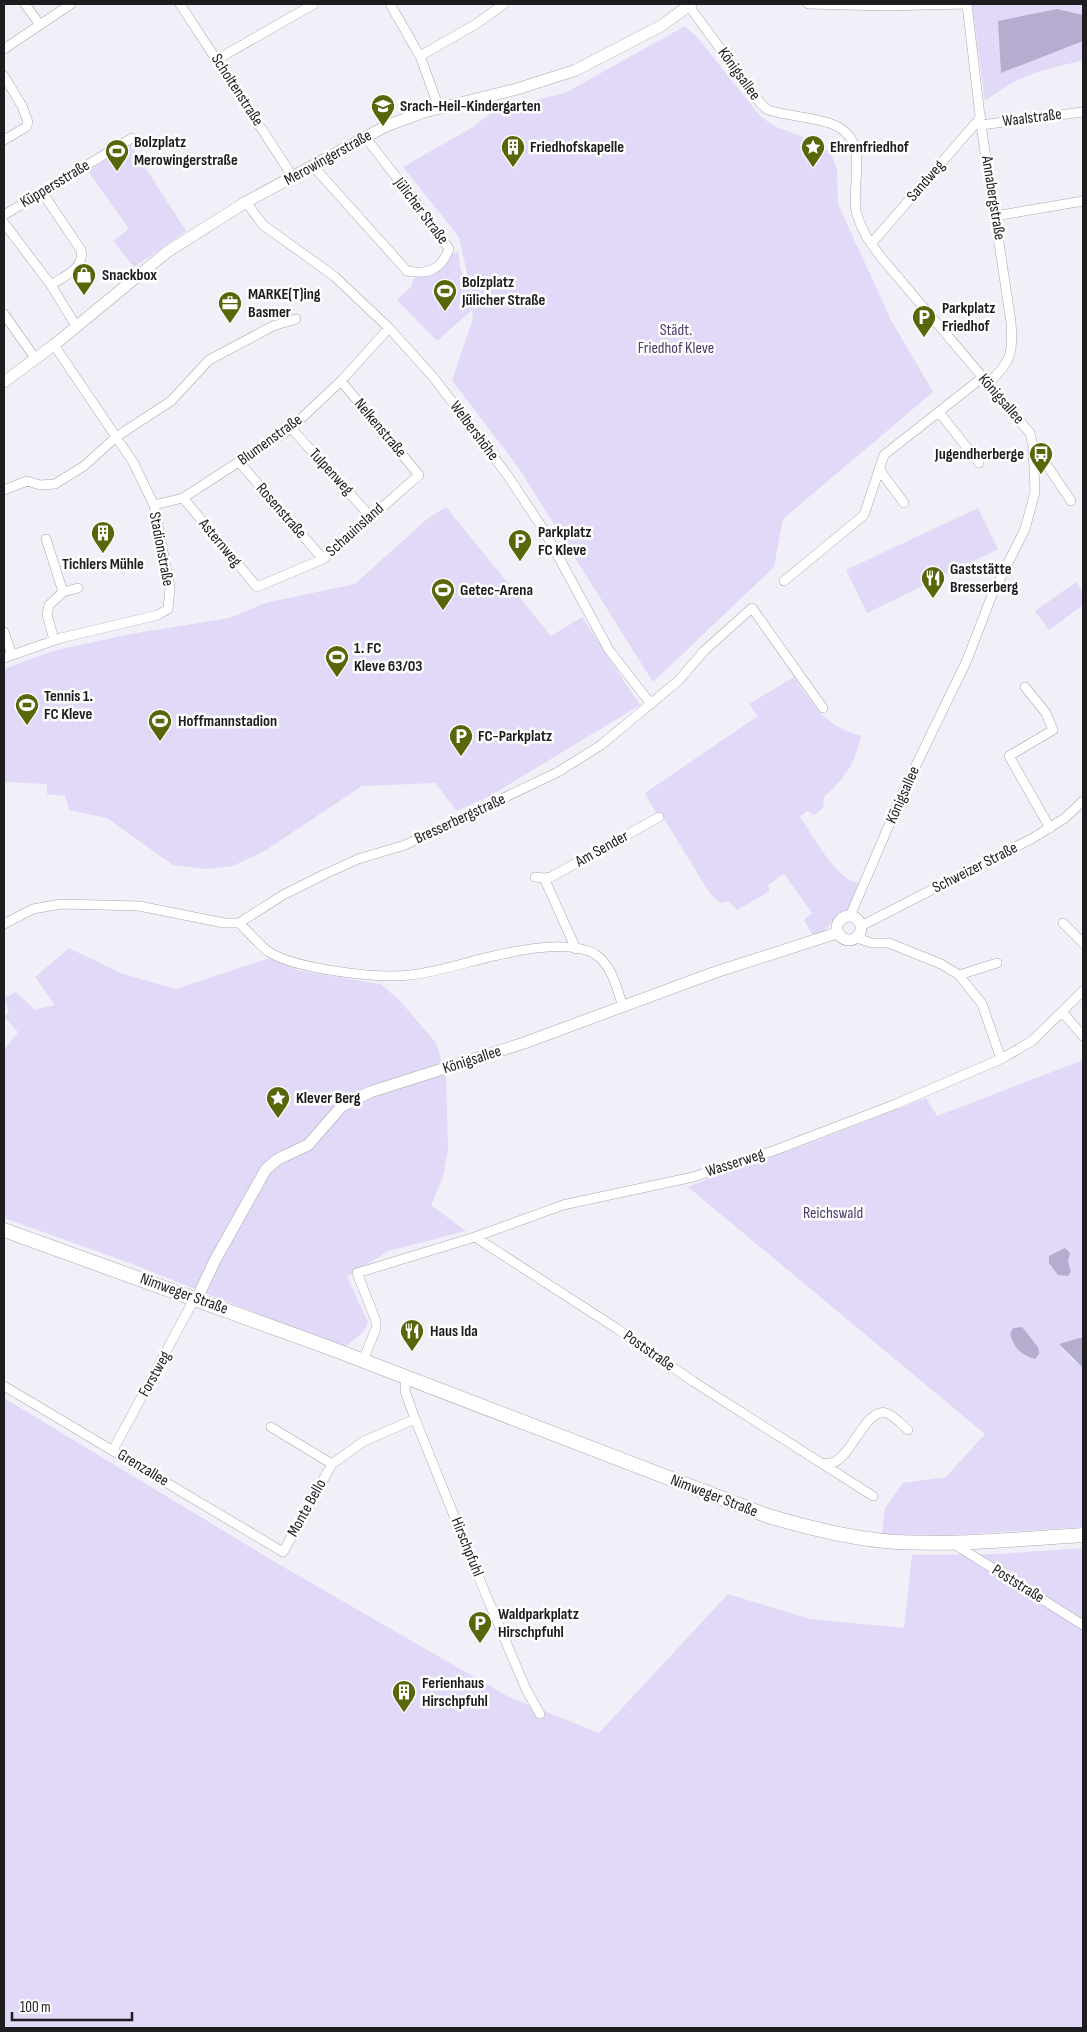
<svg xmlns="http://www.w3.org/2000/svg" width="1087" height="2032" font-family="'Sofia Sans Condensed',sans-serif">
<style>
.green{fill:#e1d9f7;fill-rule:evenodd}
.water{fill:#b6acd0}
.lines{fill:none;stroke-linecap:round;stroke-linejoin:round}
.minor-casing{stroke:#a9a7af;stroke-width:10}
.tertiary-casing{stroke:#a9a7af;stroke-width:12}
.secondary-casing{stroke:#a9a7af;stroke-width:15}
.minor{stroke:#fff;stroke-width:9}
.tertiary{stroke:#fff;stroke-width:11}
.secondary{stroke:#fff;stroke-width:14}
.labels{text-anchor:middle;dominant-baseline:central;stroke-width:5;stroke-linejoin:round;paint-order:stroke}
.street-label{font-size:16px;fill:#1d1c1f;stroke:#fefefe}
.poi-label{font-size:16px;font-weight:bold;fill:#1d1c1f;stroke:#fefefe;text-anchor:start}
.park-label{font-size:16px;fill:#4a3a6b;stroke:#fefefe}
</style>
<rect width="100%" height="100%" fill="#f1eff8"/>
<!-- green -->
<path class="green" d="M972 4H1083V60C1041 71 1021 73 985 101Z
M685 26 698 38 760 116 774 126 803 137 831 152 837 170 838 204 891 320 933 392 783 519 774 567 653 682 518 467 452 380 473 319 472 310 437 341 397 300 412 286 413 279 458 251 461 270 472 295 459 237 403 167 473 127 495 110 565 93Z
M131 145 186 231 134 267 113 241 129 229 88 171Z
M446 507 551 636 582 617 640 705 490 796 457 811 435 783 362 786 266 850 233 866 206 869 173 865 107 818 69 810 65 796 47 794V784L4 782V669L53 651 130 634 230 618 265 603 355 584 427 519Z
M978 508 998 549 867 613 846 570Z
M1076 582 1083 594V605L1049 630 1035 611Z
M794 677C815 707 823 725 861 736 855 764 845 778 824 797L823 808 814 815 807 811 800 817C813 835 835 879 858 883L849 910 839 912 824 932 813 936 804 920 812 913 784 874 768 885 770 891 737 910 729 901 720 903 709 892 663 817 656 813 645 793 758 716 749 704Z
M69 948 120 973 176 989 270 958 300 971 381 984 401 1002 436 1043 446 1074 448 1149 443 1177 431 1205 466 1231 388 1251 347 1277 368 1322 364 1331 344 1348 127 1262 4 1218V1050L18 1032 4 1017 9 1011 4 998 16 992 35 1010 55 1005 35 977Z
M1083 1060V1338L1059 1344 1071 1358 1083 1368V1527L954 1535 882 1534 885 1508 903 1483 946 1477 985 1434 688 1187 719 1174 808 1144 926 1098 937 1116ZM1068 1261 1071 1272 1058 1275 1049 1263ZM1027 1334 1038 1347 1035 1359 1025 1356 1019 1350Z
M4 1398 280 1565 509 1697 599 1733 728 1594 810 1619 904 1628 912 1555 997 1554 1083 1548V2028H4Z"/>
<!-- water -->
<path class="water" d="M1057 9 1083 15V41L1001 73 998 21Z
M1065 1248 1070 1253 1068 1261 1071 1272 1068 1276 1058 1275 1049 1263V1256Z
M1022 1327 1038 1347 1039 1354 1035 1359C1021 1356 1014 1347 1010 1334L1013 1328Z
M1079 1338H1083V1368L1059 1344Z"/>
<g class="lines">
<!-- minor casing -->
<g class="minor-casing">
<path id="minor" d="M25 4 40 25
M180 4 293 177
M390 4 420 56 439 108
M808 4 886 6 964 4
M967 4 981 125 1011 322C1013 353 1012 362 988 383
M689 6 761 104 768 110C788 116 810 117 829 123 872 137 851 179 856 211 858 220 862 228 866 236L880 256 1030 433 1033 446 1035 492 1025 529 992 595 967 660 904 790 850 916
M4 49 71 4
M420 56 476 24 504 4
M216 60 314 4
M4 76 22 106 28 122 26 127 4 140
M981 125 1083 112
M313 166 407 271C428 275 441 270 449 249L415 201 365 137
M42 192 81 250C85 269 64 276 51 285
M246 202 263 225 334 276 389 328 434 378 508 476 545 532 609 650 651 704
M4 215 132 138
M995 216 1083 201
M4 223 51 285 76 326
M871 244 981 117
M4 314 35 358
M939 412 979 463
M291 428 370 516
M1034 446 1071 501
M239 462 323 559
M879 469 904 503
M4 490 27 481 40 485 55 484 84 466 116 437 171 401 209 360 273 326 296 319
M183 498 257 587 323 559 419 475 341 381
M154 505 183 498 291 428 341 381 389 328
M46 539 63 592
M784 581 864 515 884 455 983 377
M4 632 12 655
M54 640 47 614 49 605 63 592 78 588
M4 658 61 638 158 615 168 609 170 587 154 505 133 462 54 345
M1025 687 1046 713 1053 730 1009 756 1050 828
M535 877 544 878 576 949
M544 878 551 877 659 817
M239 923C249 932 258 944 269 952 296 969 378 979 410 975 439 972 469 961 498 955 524 949 571 940 595 954 612 965 617 989 623 1007
M1063 923 1083 943
M4 924 33 909 61 904 139 906 224 923H239L283 895 323 875 358 859 405 845 558 772 601 745 678 681 705 650 752 608 823 708
M861 926 1033 838 1065 818 1083 801
M856 938 872 943H889L941 964 959 975 982 1004 1001 1059
M959 975 997 963
M1063 1013 1083 1036
M475 1237 616 1328 694 1382 873 1496
M363 1361 376 1328V1321L357 1273 475 1237 563 1205 693 1177 773 1151 896 1104 1001 1059 1032 1041 1083 991
M406 1377 405 1391 415 1419 486 1595 526 1689 540 1714
M4 1386 283 1552 332 1464 364 1441 415 1419
M271 1427 332 1464
M113 1450 191 1305 197 1299
M823 1464C827 1463 832 1463 835 1462 853 1453 866 1408 886 1413 894 1415 902 1425 908 1430
M954 1544 1083 1625"/>
</g>
<!-- tertiary casing -->
<g class="tertiary-casing">
<path id="tertiary" d="M4 382 54 345 167 252 246 202 386 126 424 112 517 89 576 70 661 26 691 4
M837 928a12 12 0 1 1 24 0a12 12 0 1 1-24 0Z
M197 1299 214 1262 266 1169 278 1159 308 1145 342 1106 370 1092 524 1043 713 973 837 933"/>
</g>
<!-- secondary casing -->
<g class="secondary-casing">
<path id="secondary" d="M4 1230 330 1348 765 1515C808 1528 851 1539 896 1542 958 1545 1021 1539 1083 1535"/>
</g>
<!-- minor -->
<use href="#minor" class="minor"/>
<!-- tertiary -->
<use href="#tertiary" class="tertiary"/>
<!-- secondary -->
<use href="#secondary" class="secondary"/>
</g>
<!-- icons -->
<defs>
<g id="school-pin" transform="scale(1.25)"><path d="M0 17L-7.5 6A9.5 9.5 0 1 1 7.5 6Z" fill="#5a660a" stroke="#fefefe"/><path d="M0-5L7-2L0 1L-7-2ZM-4 1L0 2.5L4 1V4Q0 6-4 4Z" fill="#fff"/></g>
<g id="building-pin" transform="scale(1.25)"><path d="M0 17L-7.5 6A9.5 9.5 0 1 1 7.5 6Z" fill="#5a660a" stroke="#fefefe"/><path d="M-4-6H4V6H1V3H-1V6H-4ZM-2.5-4.3h1.7v1.8h-1.7ZM.8-4.3h1.7v1.8H.8ZM-2.5-1h1.7V.8h-1.7ZM.8-1h1.7V.8H.8Z" fill="#fff"/></g>
<g id="sight-pin" transform="scale(1.25)"><path d="M0 17L-7.5 6A9.5 9.5 0 1 1 7.5 6Z" fill="#5a660a" stroke="#fefefe"/><path d="M0-6L1.8-2.2L6-1.7L2.9 1.2L3.7 5.4L0 3.3L-3.7 5.4L-2.9 1.2L-6-1.7L-1.8-2.2Z" fill="#fff"/></g>
<g id="stadium-pin" transform="scale(1.25)"><path d="M0 17L-7.5 6A9.5 9.5 0 1 1 7.5 6Z" fill="#5a660a" stroke="#fefefe"/><path d="M0-5a6.5 5 0 1 0 0 10a6.5 5 0 1 0 0-10ZM-3.5-1.8h7v3.6h-7Z" fill="#fff"/></g>
<g id="shop-pin" transform="scale(1.25)"><path d="M0 17L-7.5 6A9.5 9.5 0 1 1 7.5 6Z" fill="#5a660a" stroke="#fefefe"/><path d="M-5-2.5h2.3a2.7 3.5 0 0 1 5.4 0H5L5.5 6h-11ZM-1.5-2.5h3a1.5 2.3 0 0 0-3 0Z" fill="#fff"/></g>
<g id="office-pin" transform="scale(1.25)"><path d="M0 17L-7.5 6A9.5 9.5 0 1 1 7.5 6Z" fill="#5a660a" stroke="#fefefe"/><path d="M-6-3h4V-5.5h4V-3h4V5H-6ZM-1-4.5V-3h2v-1.5ZM-6 0V1H6V0Z" fill="#fff"/></g>
<g id="parking-pin" transform="scale(1.25)"><path d="M0 17L-7.5 6A9.5 9.5 0 1 1 7.5 6Z" fill="#5a660a" stroke="#fefefe"/><path d="M-3.5-5.5H1a3.5 3.5 0 0 1 0 7H-1V5.5H-3.5ZM-1-3.4V-.6H.8a1.4 1.4 0 0 0 0-2.8Z" fill="#fff"/></g>
<g id="bus-pin" transform="scale(1.25)"><path d="M0 17L-7.5 6A9.5 9.5 0 1 1 7.5 6Z" fill="#5a660a" stroke="#fefefe"/><path d="M-5-6H5V4H4V6H2V4H-2V6H-4V4H-5ZM-3.5-4V0h7V-4ZM-3.5 1.2v1.5H-2V1.2ZM2 1.2v1.5H3.5V1.2Z" fill="#fff"/></g>
<g id="restaurant-pin" transform="scale(1.25)"><path d="M0 17L-7.5 6A9.5 9.5 0 1 1 7.5 6Z" fill="#5a660a" stroke="#fefefe"/><path d="M-5-6h1v4h1v-4h1v4h1v-4h1v5L-1.5 .5V6h-2V.5L-5-1ZM5-6V6H3V1.5H1.5Q1.5-4 5-6Z" fill="#fff"/></g>
</defs>
<g fill-rule="evenodd">
<use href="#school-pin" x="383" y="106"/>
<use href="#building-pin" x="513" y="147"/>
<use href="#sight-pin" x="813" y="147"/>
<use href="#stadium-pin" x="117" y="151"/>
<use href="#shop-pin" x="84" y="275"/>
<use href="#stadium-pin" x="445" y="291"/>
<use href="#office-pin" x="230" y="303"/>
<use href="#parking-pin" x="924" y="317"/>
<use href="#bus-pin" x="1041" y="454"/>
<use href="#building-pin" x="103" y="533"/>
<use href="#parking-pin" x="520" y="541"/>
<use href="#restaurant-pin" x="933" y="578"/>
<use href="#stadium-pin" x="443" y="590"/>
<use href="#stadium-pin" x="337" y="657"/>
<use href="#stadium-pin" x="27" y="705"/>
<use href="#stadium-pin" x="160" y="721"/>
<use href="#parking-pin" x="461" y="736"/>
<use href="#sight-pin" x="278" y="1098"/>
<use href="#restaurant-pin" x="412" y="1331"/>
<use href="#parking-pin" x="480" y="1623"/>
<use href="#building-pin" x="404" y="1692"/>
</g>
<g class="labels">
<!-- street labels -->
<g class="street-label">
<text transform="translate(739 74) rotate(54)">Königsallee</text>
<text transform="translate(237 90) rotate(57)">Scholtenstraße</text>
<text transform="translate(1032 118) rotate(-7)">Waalstraße</text>
<text transform="translate(328 158) rotate(-29)">Merowingerstraße</text>
<text transform="translate(926 181) rotate(-49)">Sandweg</text>
<text transform="translate(55 184) rotate(-31)">Küppersstraße</text>
<text transform="translate(993 198) rotate(81)">Annabergstraße</text>
<text transform="translate(421 211) rotate(53)">Jülicher Straße</text>
<text transform="translate(1001 399) rotate(49)">Königsallee</text>
<text transform="translate(380 428) rotate(50)">Nelkenstraße</text>
<text transform="translate(474 431) rotate(53)">Welbershöhe</text>
<text transform="translate(270 440) rotate(-36)">Blumenstraße</text>
<text transform="translate(331 472) rotate(47)">Tulpenweg</text>
<text transform="translate(281 511) rotate(49)">Rosenstraße</text>
<text transform="translate(355 530) rotate(-42)">Schauinsland</text>
<text transform="translate(220 543) rotate(50)">Asternweg</text>
<text transform="translate(161 549) rotate(79)">Stadionstraße</text>
<text transform="translate(903 795) rotate(-66)">Königsallee</text>
<text transform="translate(460 819) rotate(-25)">Bresserbergstraße</text>
<text transform="translate(602 849) rotate(-29)">Am Sender</text>
<text transform="translate(975 868) rotate(-27)">Schweizer Straße</text>
<text transform="translate(472 1060) rotate(-18)">Königsallee</text>
<text transform="translate(735 1163) rotate(-18)">Wasserweg</text>
<text transform="translate(184 1294) rotate(20)">Nimweger Straße</text>
<text transform="translate(649 1351) rotate(35)">Poststraße</text>
<text transform="translate(155 1374) rotate(-61)">Forstweg</text>
<text transform="translate(143 1468) rotate(31)">Grenzallee</text>
<text transform="translate(714 1496) rotate(21)">Nimweger Straße</text>
<text transform="translate(307 1508) rotate(-61)">Monte Bello</text>
<text transform="translate(467 1547) rotate(68)">Hirschpfuhl</text>
<text transform="translate(1018 1584) rotate(32)">Poststraße</text>
</g>
<!-- poi labels -->
<g class="poi-label">
<text x="400" y="106">Srach-Heil-Kindergarten</text>
<text x="134" y="142">Bolzplatz<tspan x="134" dy="18">Merowingerstraße</tspan></text>
<text x="530" y="147">Friedhofskapelle</text>
<text x="830" y="147">Ehrenfriedhof</text>
<text x="102" y="275">Snackbox</text>
<text x="462" y="282">Bolzplatz<tspan x="462" dy="18">Jülicher Straße</tspan></text>
<text x="248" y="294">MARKE(T)ing<tspan x="248" dy="18">Basmer</tspan></text>
<text x="942" y="308">Parkplatz<tspan x="942" dy="18">Friedhof</tspan></text>
<text x="1024" y="454" text-anchor="end">Jugendherberge</text>
<text x="538" y="532">Parkplatz<tspan x="538" dy="18">FC Kleve</tspan></text>
<text x="103" y="564" text-anchor="middle">Tichlers Mühle</text>
<text x="950" y="569">Gaststätte<tspan x="950" dy="18">Bresserberg</tspan></text>
<text x="460" y="590">Getec-Arena</text>
<text x="354" y="648">1. FC<tspan x="354" dy="18">Kleve 63/03</tspan></text>
<text x="44" y="696">Tennis 1.<tspan x="44" dy="18">FC Kleve</tspan></text>
<text x="178" y="721">Hoffmannstadion</text>
<text x="478" y="736">FC-Parkplatz</text>
<text x="296" y="1098">Klever Berg</text>
<text x="430" y="1331">Haus Ida</text>
<text x="498" y="1614">Waldparkplatz<tspan x="498" dy="18">Hirschpfuhl</tspan></text>
<text x="422" y="1683">Ferienhaus<tspan x="422" dy="18">Hirschpfuhl</tspan></text>
</g>
<!-- park labels -->
<g class="park-label">
<text x="676" y="330">Städt.<tspan x="676" dy="18">Friedhof Kleve</tspan></text>
<text x="833" y="1213">Reichswald</text>
</g>
</g>
<!-- border -->
<rect width="1087" height="2032" fill="none" stroke="#1d1c1f" stroke-width="10"/>
<!-- scale -->
<path d="M12 2012v8h120v-8" fill="none" stroke="#1d1c1f" stroke-width="2.5"/>
<text x="20" y="2012" font-size="15" fill="#1d1c1f" stroke="#fefefe" stroke-width="4" paint-order="stroke">100 m</text>
</svg>
